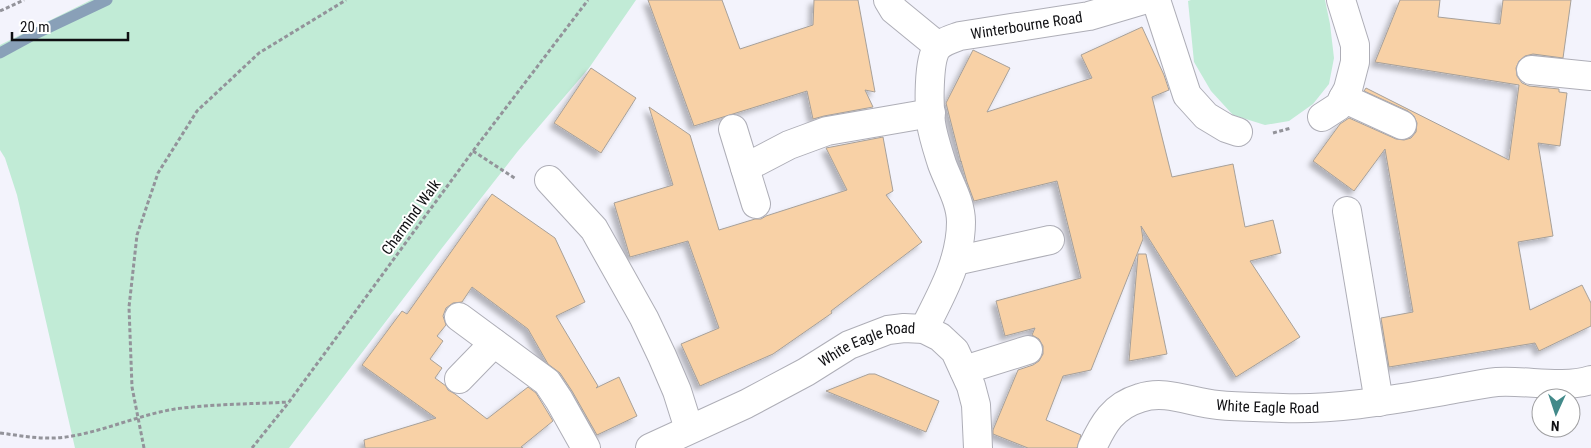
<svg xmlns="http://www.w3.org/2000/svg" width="1591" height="448" font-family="'Roboto Condensed',sans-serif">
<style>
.green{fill:#c1ebd6}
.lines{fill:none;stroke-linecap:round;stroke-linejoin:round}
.stream{stroke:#89a0b8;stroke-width:11}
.building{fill:#f8d1a6;stroke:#a7a099;filter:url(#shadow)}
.minor-casing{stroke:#aeaeb7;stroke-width:30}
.path{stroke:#93939a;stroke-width:3;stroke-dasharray:4 2.5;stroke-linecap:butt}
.minor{stroke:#fff;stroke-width:28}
.labels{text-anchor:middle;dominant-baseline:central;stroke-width:4;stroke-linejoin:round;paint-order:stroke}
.street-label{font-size:15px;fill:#101013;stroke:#fff}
</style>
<defs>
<filter id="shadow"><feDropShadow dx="-4.5" dy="4.5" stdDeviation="2.5" flood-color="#0004"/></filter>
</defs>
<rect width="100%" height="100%" fill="#f3f3fc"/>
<!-- green -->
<path class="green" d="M91 0H636L589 68 518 151 442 248 289 448H75L17 195 5 158 0 150V45Z
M1191 0H1325L1330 24 1334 58 1329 84 1313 104 1289 121 1265 125 1233 115 1211 91 1194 62 1188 1Z"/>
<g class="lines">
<!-- stream -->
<path class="stream" d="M0 53 35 34 107 0"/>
</g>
<!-- building -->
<path class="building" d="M648 0H722L740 49 813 25 814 0H858L875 92 865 90 873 107 824 116 813 119 807 91 694 126Z
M1400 0H1440L1438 17 1500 24 1503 0H1571L1563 58 1533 54 1525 56 1519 61 1516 68 1517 76 1522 83 1529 86 1559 89V92L1567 93 1560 146 1538 143 1553 236 1518 242 1530 310 1582 285 1591 303V326L1539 351 1535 343 1389 367 1381 318 1413 312 1385 149 1354 191 1313 161 1340 124 1349 118 1396 139 1404 140 1411 138 1416 132 1417 123 1414 116 1408 111 1364 91 1366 88 1509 160 1519 85 1375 62Z
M1142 27 1164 75 1169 90 1152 97 1172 177 1233 164 1245 227 1273 220 1281 253 1250 261 1300 337 1236 377 1141 226 1143 239 1091 370 1063 376 1046 420 1081 435 1077 448H1028L993 434V430L1018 370 1033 365 1039 361 1043 354V346L1039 339 1032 335 1035 328 1005 336 996 301 1081 278 1057 181 974 201 967 182 961 161V162L946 103 973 50 1010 68 987 112 1092 78 1081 55Z
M591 68 636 98 601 153 554 123Z
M649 107 690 135 719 230 755 219H761L766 216 847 190 826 148 883 137 893 191 886 195 922 242 831 311 832 313 773 354 700 386 681 344 719 328 688 241 630 257 614 203 673 185Z
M492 194 555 238 585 302 556 316 598 386 596 388 619 377 637 416 597 435 572 391 560 373 548 364 528 329 472 287 462 302 453 303 446 308 443 316 446 325 437 336 443 341 430 359 442 368 435 378 446 386 448 390 455 394 487 419 528 387 536 393 553 421 521 447 523 448H365L364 440 436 418 362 365 402 311 407 314Z
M1138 254H1146L1167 354 1129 361Z
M869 374H875L939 401 926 432 826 391Z"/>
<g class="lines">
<!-- minor casing -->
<g class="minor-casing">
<g id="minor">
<path d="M888 0 894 10 938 46"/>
<path d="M1156 0 1187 95 1206 116 1226 128 1238 132"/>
<path d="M1531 70 1591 76"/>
<path d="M1343 98 1402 125"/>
<path d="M1322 117 1339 106 1348 89 1355 62V45L1341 0"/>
<path d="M733 129 756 204"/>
<path d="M745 168 789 145 827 131 931 113"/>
<path d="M549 180 594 229 644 318 662 356 677 391 689 429"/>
<path d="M1347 211 1379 402"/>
<path d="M955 261 1050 240"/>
<path d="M459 317 547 382 559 400 586 448"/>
<path id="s1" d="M924 329C941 295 961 261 961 222 961 202 949 183 942 164 938 151 933 137 931 123 929 107 928 61 937 48 943 41 952 39 960 36L1089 16 1143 0"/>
<path d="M964 370 1028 350"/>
<path d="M459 379 494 343"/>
<path id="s2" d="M650 448 746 404 806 372 849 345 888 330 904 328 924 329 940 337 955 351 971 386 976 405 978 448"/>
<path id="s3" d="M1092 448C1103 424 1113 406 1140 398 1166 389 1192 403 1218 405 1239 407 1261 407 1282 408 1337 410 1391 400 1444 391 1462 388 1479 384 1497 382 1528 380 1561 389 1591 380"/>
</g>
</g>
<!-- path -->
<path class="path" d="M0 11 24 0
M1273 133 1291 128
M473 151 516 179
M0 433C24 436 47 441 72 436 107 430 139 415 175 409 212 404 251 404 289 402
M144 448 132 387 129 307 137 235 158 173 197 111 259 53 346 0
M252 448 289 402 473 151 588 0"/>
<!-- minor -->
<use href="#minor" class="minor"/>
</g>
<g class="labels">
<!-- street labels -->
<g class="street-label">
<text stroke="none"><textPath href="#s1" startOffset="388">Winterbourne Road</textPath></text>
<text transform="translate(411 217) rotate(-54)">Charmind Walk</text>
<text stroke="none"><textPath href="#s2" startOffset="242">White Eagle Road</textPath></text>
<text stroke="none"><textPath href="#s3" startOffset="201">White Eagle Road</textPath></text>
</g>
</g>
<!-- north arrow -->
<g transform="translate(1556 413) rotate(183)"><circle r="24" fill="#ffffff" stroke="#9f9fa1"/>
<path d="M0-4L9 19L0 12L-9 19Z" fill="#428a8a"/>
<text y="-8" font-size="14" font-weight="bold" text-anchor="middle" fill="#101013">N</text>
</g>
<!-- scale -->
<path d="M12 32v8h116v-8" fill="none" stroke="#101013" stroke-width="2.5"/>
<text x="20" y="32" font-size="15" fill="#101013" stroke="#ffffff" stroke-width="4" paint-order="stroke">20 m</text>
</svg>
